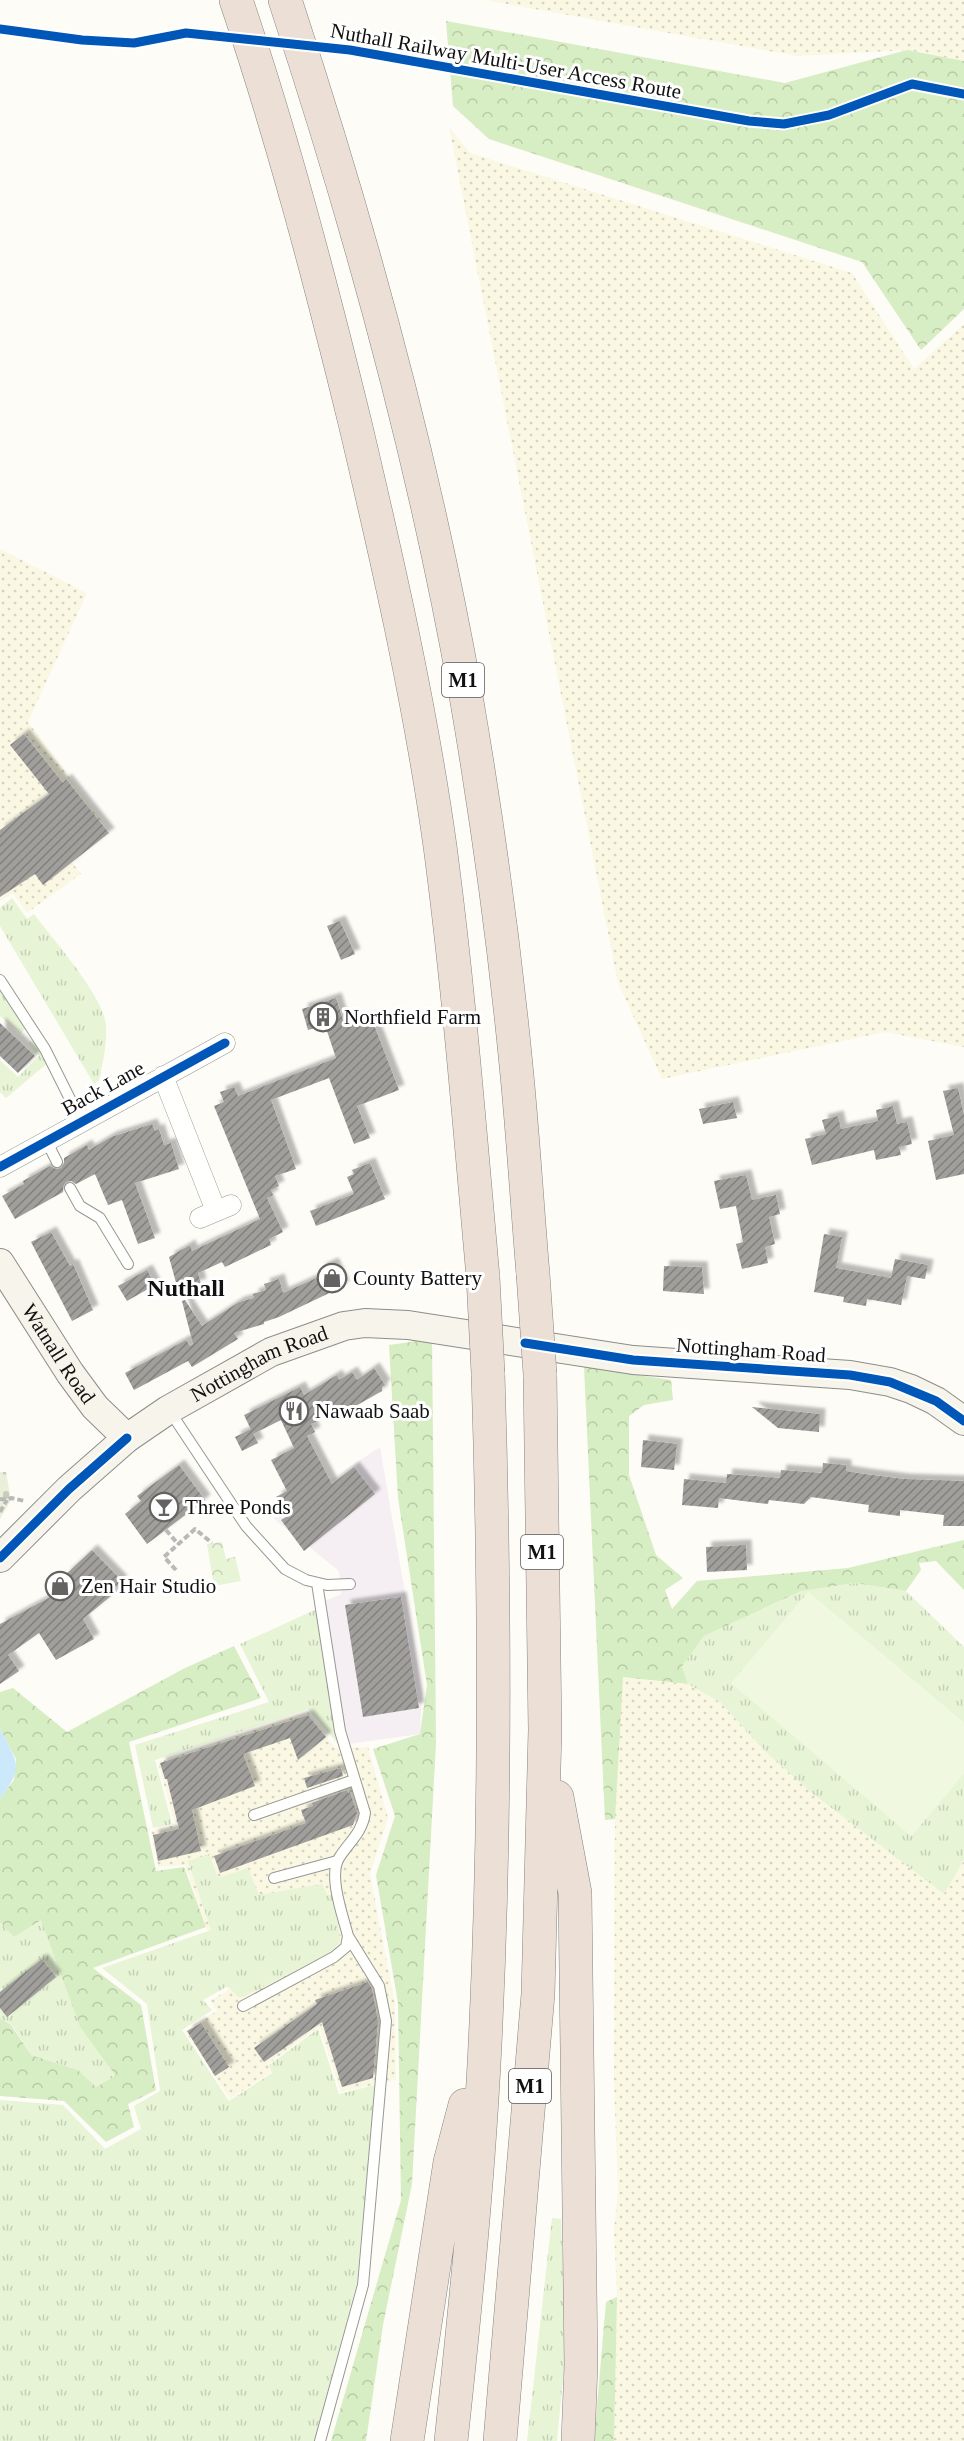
<svg xmlns="http://www.w3.org/2000/svg" width="964" height="2441" font-family="'Times New Roman',serif">
<style>
.industrial{fill:#f5eff3}
.farmland{fill:url(#farmland-dots)}
.grass{fill:url(#grass-tufts)}
.forest{fill:url(#forest-crowns)}
.cemetery{fill:url(#cemetery-stones)}
.park{fill:url(#park-crowns)}
.pitch{fill:#f1f8e0}
.water{fill:#cbe9fa}
.building{fill:url(#building-hatch);filter:url(#shadow)}
.lines{fill:none;stroke-linecap:round;stroke-linejoin:round}
.lane-casing{stroke:#979795;stroke-width:12}
.street-casing{stroke:#979795;stroke-width:21}
.secondary-casing{stroke:#8e8d8b;stroke-width:30}
.highway-casing{stroke:#858482;stroke-width:34}
.path{stroke:#b9b9b8;stroke-width:4;stroke-dasharray:6 3;stroke-linecap:butt}
.lane{stroke:#fffffe;stroke-width:10}
.street{stroke:#fffffe;stroke-width:20}
.secondary{stroke:#f6f4eb;stroke-width:28}
.highway{stroke:#ece0d6;stroke-width:33}
.highway-bridge-casing{stroke:#858482;stroke-width:34;stroke-linecap:butt}
.highway-bridge{stroke:#ece0d6;stroke-width:33}
.cycleway-casing{stroke:#fff;stroke-width:13}
.cycleway{stroke:#0057b8;stroke-width:9}
.labels{text-anchor:middle;dominant-baseline:central;stroke-width:6;stroke-linejoin:round;paint-order:stroke}
.shield{fill:#fff;stroke:#585858;stroke-width:1.5}
.shield-label{font-size:20px;font-weight:bold;fill:#111}
.street-label{font-size:21px;fill:#111;stroke:#fff}
.poi-label{font-size:21px;fill:#111;stroke:#fff;text-anchor:start}
.quarter-label{font-size:24px;font-weight:bold;fill:#111;stroke:#fff}
</style>
<defs>
<pattern id="farmland-dots" width="8" height="8" patternUnits="userSpaceOnUse" patternTransform="scale(1.5)"><rect width="8" height="8" fill="#faf8e3"/><path d="M2 2h.1M6 6h.1" fill="none" stroke="#d5d4c2" stroke-width="1.8" stroke-linecap="round"/></pattern>
<pattern id="grass-tufts" width="24" height="20" patternUnits="userSpaceOnUse" patternTransform="scale(1.5)"><rect width="24" height="20" fill="#e7f4d5"/><path d="M3 7l-1-3M5 7V3M7 7l1-3M15 17l-1-3M17 17v-4M19 17l1-3" fill="none" stroke="#c5d0b6"/></pattern>
<pattern id="forest-crowns" width="20" height="18" patternUnits="userSpaceOnUse" patternTransform="scale(1.5)"><rect width="20" height="18" fill="#d7edc3"/><path d="M2 6a3 3 0 1 1 6 0M12 15a3 3 0 1 1 6 0" fill="none" stroke="#b8caa6"/></pattern>
<pattern id="cemetery-stones" width="16" height="16" patternUnits="userSpaceOnUse" patternTransform="scale(1.5)"><rect width="16" height="16" fill="#eaefda"/><path d="M2 7V4a2 2 0 0 1 4 0v3zM10 15v-3a2 2 0 0 1 4 0v3z" fill="#c8ccba"/></pattern>
<pattern id="park-crowns" width="20" height="18" patternUnits="userSpaceOnUse" patternTransform="scale(1.5)"><rect width="20" height="18" fill="#e7f4d5"/><path d="M2 6a3 3 0 1 1 6 0M12 15a3 3 0 1 1 6 0" fill="none" stroke="#c5d0b6"/></pattern>
<pattern id="building-hatch" width="6" height="6" patternUnits="userSpaceOnUse" patternTransform="scale(1.5)"><rect width="6" height="6" fill="#a19f9c"/><path d="M-1 1l2-2M0 6l6-6M5 7l2-2" fill="none" stroke="#82807e"/></pattern>
<filter id="shadow"><feDropShadow dx="5.5" dy="-5.5" stdDeviation="1.5" flood-color="#0004"/></filter>
</defs>
<rect width="100%" height="100%" fill="#fdfcf7"/>
<!-- industrial -->
<path class="industrial" d="M380 1447 422 1693 420 1734 348 1744 321 1603 341 1594 339 1571 273 1518Z"/>
<!-- farmland -->
<path class="farmland" d="M485 0H964V61L907 50 797 56Z
M449 127 470 153 852 273 914 369 964 324V1047L885 1032 662 1079 618 983Z
M0 549 87 593 28 722 102 821 81 837 71 861 81 874 27 913 13 893 0 901Z
M622 1677 688 1684 720 1702 766 1752 812 1793 943 1893 964 1861V2441H614L617 2297 614 2230 618 2191 614 2084 615 1790Z
M308 1712 335 1748 368 1747 388 1818 370 1874 395 2004 396 2080 341 2092 319 2027 268 2064 271 2072 230 2099 185 2031 217 2011 210 2001 228 1990 185 1865 158 1867 151 1831 175 1825 158 1762Z"/>
<!-- grass -->
<path class="grass" d="M12 898 27 919 34 914C53 940 104 996 106 1026 107 1045 103 1062 99 1080L94 1084 0 926V908Z
M0 988 26 1027 21 1034 0 1016Z
M34 1039 49 1062 6 1098 0 1092V1060L18 1077 39 1056 29 1043Z
M855 1583 906 1591 964 1647V1723L808 1592 912 1835 964 1773V1860L944 1894 812 1793 766 1752 720 1702 688 1684 682 1666 704 1636 801 1591Z
M317 1609 339 1745 308 1709 155 1760 172 1824 153 1828 135 1745 269 1702 240 1644Z
M209 1854 218 1878 248 1868 259 1895 322 1884 327 1895H333L340 1940 337 1949 243 1997H238L228 1986 203 2000 212 2010 182 2030 229 2101 272 2073 269 2065 318 2029 339 2094 375 2085 357 2283 314 2441H0V2100L63 2105 105 2149 141 2129 134 2106 160 2091 147 2004 102 1968 211 1930 188 1861Z
M41 1919 80 2027 117 2076 96 2088 78 2070 31 2055 12 2025 0 2018V1922L14 1937Z
M552 2218 561 2219 566 2348 557 2441H527Z"/>
<!-- forest -->
<path class="forest" d="M446 21 785 83 907 50 964 61V309L921 350 862 262 489 139 453 106Z
M432 1339 436 1743 412 2184 383 2325 366 2441H331L401 2200 398 2003 376 1875 395 1816 373 1749 420 1734 427 1685 398 1498 389 1345Z
M584 1367 671 1380 673 1400 644 1405 629 1416V1475L656 1555 683 1578 665 1590 672 1609 697 1581 848 1568 964 1540V1590L936 1561 919 1563 921 1570 906 1591 855 1583 801 1591 704 1636 682 1666 688 1684 623 1677 615 1819 605 1820Z
M234 1646 261 1698 129 1742 156 1871 184 1867 206 1927 93 1968 141 2005 156 2090 128 2104 134 2127 106 2142 64 2101 0 2096V2018L11 2025 31 2055 78 2070 96 2087 116 2076 80 2027 41 1920 14 1937 0 1922V1798L14 1780 16 1759 0 1729V1692L13 1688 67 1732 183 1669Z
M617 2297 614 2441H594L606 2302Z"/>
<!-- cemetery -->
<path class="cemetery" d="M0 1472H6L11 1500 0 1519Z"/>
<!-- park -->
<path class="park" d="M222 1542 226 1559 235 1557 241 1581 214 1586 207 1544Z"/>
<!-- pitch -->
<path class="pitch" d="M808 1592 964 1723V1773L911 1836 731 1683Z"/>
<!-- water -->
<path class="water" d="M0 1729C17 1762 25 1767 0 1798Z"/>
<!-- building -->
<path class="building" d="M24 734 63 783 66 779 109 833 43 885 35 874 0 897V830L49 794 10 745Z
M340 921 355 954 341 960 327 926Z
M336 998 345 1026 371 1017 399 1090 357 1106 370 1138 354 1144 329 1078 271 1100 296 1169 275 1176 279 1186 271 1190 273 1195 267 1198 283 1232 269 1239 271 1245 225 1267 222 1262 198 1273 201 1284 178 1290 169 1257 190 1245 192 1251 260 1219 214 1106 224 1102 220 1092 234 1087 238 1096 336 1058 325 1025 308 1030 302 1009Z
M0 1023 35 1056 18 1073 0 1056Z
M958 1088 964 1115V1174L936 1180 928 1141 954 1135 943 1091Z
M733 1102 737 1118 703 1124 699 1109Z
M893 1106 897 1124 907 1122 912 1144 899 1147 901 1155 876 1160 874 1150 812 1165 805 1139 826 1134 822 1120 838 1116 841 1129 878 1121 876 1110Z
M152 1124 155 1131 159 1129 164 1145 171 1143 179 1169 135 1183 155 1238 138 1244 122 1200 108 1205 95 1174 76 1184 71 1181 66 1182 63 1187V1192L15 1219 2 1196 24 1184 23 1181 50 1166 56 1169 61 1168 64 1163V1158L87 1145 89 1150 111 1137Z
M370 1163 385 1199 316 1226 310 1211 354 1194 347 1177 354 1174 352 1170Z
M746 1175 752 1200 776 1195 780 1214 769 1217 775 1244 765 1247 768 1263 742 1269 736 1244 743 1242 736 1206 720 1209 714 1181Z
M51 1232 70 1266 73 1264 93 1310 72 1321 31 1242Z
M824 1234 842 1237 836 1268 891 1278 895 1259 928 1265 925 1279 907 1276 901 1305 867 1299 866 1306 843 1302 844 1297 814 1292Z
M333 1263 344 1286 279 1317 264 1322V1324L234 1333 238 1339 192 1367 188 1361 134 1390 125 1373 186 1340 190 1346 193 1344 182 1301 185 1300 202 1326 239 1302 254 1298 253 1294 266 1290 264 1284 279 1279 283 1293 323 1275 320 1269Z
M664 1266 702 1267 704 1294 663 1291Z
M147 1270 155 1285 127 1301 118 1286Z
M374 1368 385 1385 382 1387V1391L338 1416 336 1412 311 1424 315 1432 307 1436 332 1484 354 1467 375 1494 304 1551 281 1520 286 1517 276 1497 287 1491 271 1460 294 1448 281 1420 253 1434 244 1415 300 1387 304 1395 337 1375 339 1380 352 1372 357 1380Z
M752 1407 820 1414 819 1432 778 1428Z
M251 1429 258 1443 242 1451 235 1437Z
M643 1440 677 1444 674 1470 641 1467Z
M823 1463 846 1465V1471L864 1474 904 1479 964 1481V1526H943L944 1515 900 1510V1516L868 1512 869 1505 811 1497 804 1504 769 1500 768 1504 719 1498 718 1508 682 1505 684 1479 726 1483 727 1474 780 1478 781 1470 822 1473Z
M179 1465 205 1500 147 1544 125 1514 141 1501 137 1496Z
M746 1545 747 1570 707 1572 706 1547Z
M92 1550 122 1581 114 1588 117 1591 83 1619 94 1639 56 1660 39 1633 8 1655 19 1671 0 1684V1624L56 1594 53 1589 70 1580 65 1575Z
M401 1597 419 1708 363 1717 345 1605Z
M308 1715 326 1737 298 1760 290 1738 243 1754 255 1786 192 1810 201 1851 158 1861 153 1835 179 1829 167 1779H165L160 1763Z
M341 1768 343 1776 307 1788 304 1778Z
M347 1790 348 1793 350 1792 357 1813 353 1825 220 1873 214 1856 306 1823 301 1810 313 1806 312 1803Z
M42 1959 56 1977 7 2017 0 2008V1992Z
M368 1982 372 1989 378 2021 373 2078 342 2087 322 2022 264 2062 254 2048 317 2004 315 2000Z
M201 2023 229 2067 215 2076 187 2031Z"/>
<g class="lines">
<!-- lane casing -->
<g class="lane-casing">
<path id="lane" d="M0 980 45 1049 81 1121
M46 1140 57 1162
M70 1188 80 1206 100 1218 128 1264
M169 1410 246 1526 285 1569 306 1580 327 1585 350 1584
M254 1815 354 1780
M274 1878 337 1861
M243 2006 334 1957 346 1947 348 1936C343 1916 328 1876 339 1858 349 1842 362 1833 365 1813L340 1731 317 1583
M320 2441 363 2285 386 2021 379 1986 348 1936"/>
</g>
<!-- street casing -->
<g class="street-casing">
<path id="street" d="M163 1076 216 1211
M0 1167 225 1043
M200 1218 231 1205"/>
</g>
<!-- secondary casing -->
<g class="secondary-casing">
<g id="secondary">
<path id="s1" d="M0 1263 70 1373 95 1407 127 1438"/>
<path id="s2" d="M0 1558 69 1489 127 1438 168 1410 271 1352 344 1326 365 1323 408 1325 633 1360 850 1375 890 1382 911 1389 936 1401 964 1421"/>
</g>
</g>
<!-- highway casing -->
<g class="highway-casing">
<path id="highway" d="M236 0C283 139 320 280 355 423 388 563 420 703 440 846 459 989 470 1133 483 1277
M285 0C360 227 424 460 466 696 487 818 504 942 516 1065 523 1134 527 1204 533 1274
M557 1797 575 1893 581 2365 578 2441
M407 2441 450 2162 465 2105
M451 2441C466 2302 480 2163 486 2023 496 1806 495 1590 488 1373
M500 2441 538 1994 545 1730 540 1374"/>
</g>
<!-- path -->
<path class="path" d="M0 1499 7 1500 11 1498 25 1501
M0 1512 7 1500
M166 1530 178 1544
M176 1570 164 1557 195 1529 212 1543"/>
<!-- lane -->
<use href="#lane" class="lane"/>
<!-- street -->
<use href="#street" class="street"/>
<!-- secondary -->
<use href="#secondary" class="secondary"/>
<!-- highway -->
<use href="#highway" class="highway"/>
<!-- highway-bridge casing -->
<g class="highway-bridge-casing">
<path id="highway-bridge" d="M533 1274 540 1374
M483 1277 488 1373"/>
</g>
<!-- highway-bridge -->
<use href="#highway-bridge" class="highway-bridge"/>
<!-- cycleway casing -->
<g class="cycleway-casing">
<path id="cycleway" d="M0 29 82 40 134 43 186 33 350 50 749 121 784 124 829 115 912 84 964 94
M0 1167 225 1043
M525 1343 633 1360 850 1375 890 1382 936 1401 964 1421
M0 1558 69 1489 127 1438"/>
</g>
<!-- cycleway -->
<use href="#cycleway" class="cycleway"/>
</g>
<!-- icons -->
<defs>
<g id="building-ring" transform="scale(1.5)"><circle r="9.5" fill="#fff" stroke="#646362" stroke-width="1.5"/><path d="M-4-6H4V6H1V3H-1V6H-4ZM-2.5-4.3h1.7v1.8h-1.7ZM.8-4.3h1.7v1.8H.8ZM-2.5-1h1.7V.8h-1.7ZM.8-1h1.7V.8H.8Z" fill="#646362"/></g>
<g id="shop-ring" transform="scale(1.5)"><circle r="9.5" fill="#fff" stroke="#646362" stroke-width="1.5"/><path d="M-5-2.5h2.3a2.7 3.5 0 0 1 5.4 0H5L5.5 6h-11ZM-1.5-2.5h3a1.5 2.3 0 0 0-3 0Z" fill="#646362"/></g>
<g id="restaurant-ring" transform="scale(1.5)"><circle r="9.5" fill="#fff" stroke="#646362" stroke-width="1.5"/><path d="M-5-6h1v4h1v-4h1v4h1v-4h1v5L-1.5 .5V6h-2V.5L-5-1ZM5-6V6H3V1.5H1.5Q1.5-4 5-6Z" fill="#646362"/></g>
<g id="bar-ring" transform="scale(1.5)"><circle r="9.5" fill="#fff" stroke="#646362" stroke-width="1.5"/><path d="M-6-5H6L.8 .8V4.5H3.5V6h-7V4.5H-.8V.8Z" fill="#646362"/></g>
</defs>
<g fill-rule="evenodd">
<use href="#building-ring" x="323" y="1017"/>
<use href="#shop-ring" x="332" y="1278"/>
<use href="#restaurant-ring" x="294" y="1411"/>
<use href="#bar-ring" x="164" y="1507"/>
<use href="#shop-ring" x="60" y="1586"/>
</g>
<g class="labels">
<!-- shield labels -->
<g class="shield">
<rect x="442" y="663" width="42" height="34" rx="4.5"/>
<rect x="521" y="1535" width="42" height="34" rx="4.5"/>
<rect x="509" y="2069" width="42" height="34" rx="4.5"/>
</g>
<g class="shield-label">
<text x="463" y="680">M1</text>
<text x="542" y="1552">M1</text>
<text x="530" y="2086">M1</text>
</g>
<!-- street labels -->
<g class="street-label">
<text transform="translate(506 61) rotate(10)">Nuthall Railway Multi-User Access Route</text>
<text transform="translate(103 1088) rotate(-29)">Back Lane</text>
<text transform="translate(751 1350) rotate(4)">Nottingham Road</text>
<text stroke="none"><textPath href="#s1" startOffset="108">Watnall Road</textPath></text>
<text stroke="none"><textPath href="#s2" startOffset="327">Nottingham Road</textPath></text>
</g>
<!-- poi labels -->
<g class="poi-label">
<text x="344" y="1017">Northfield Farm</text>
<text x="353" y="1278">County Battery</text>
<text x="315" y="1411">Nawaab Saab</text>
<text x="185" y="1507">Three Ponds</text>
<text x="81" y="1586">Zen Hair Studio</text>
</g>
<!-- quarter labels -->
<g class="quarter-label">
<text x="186" y="1288">Nuthall</text>
</g>
</g>
</svg>
